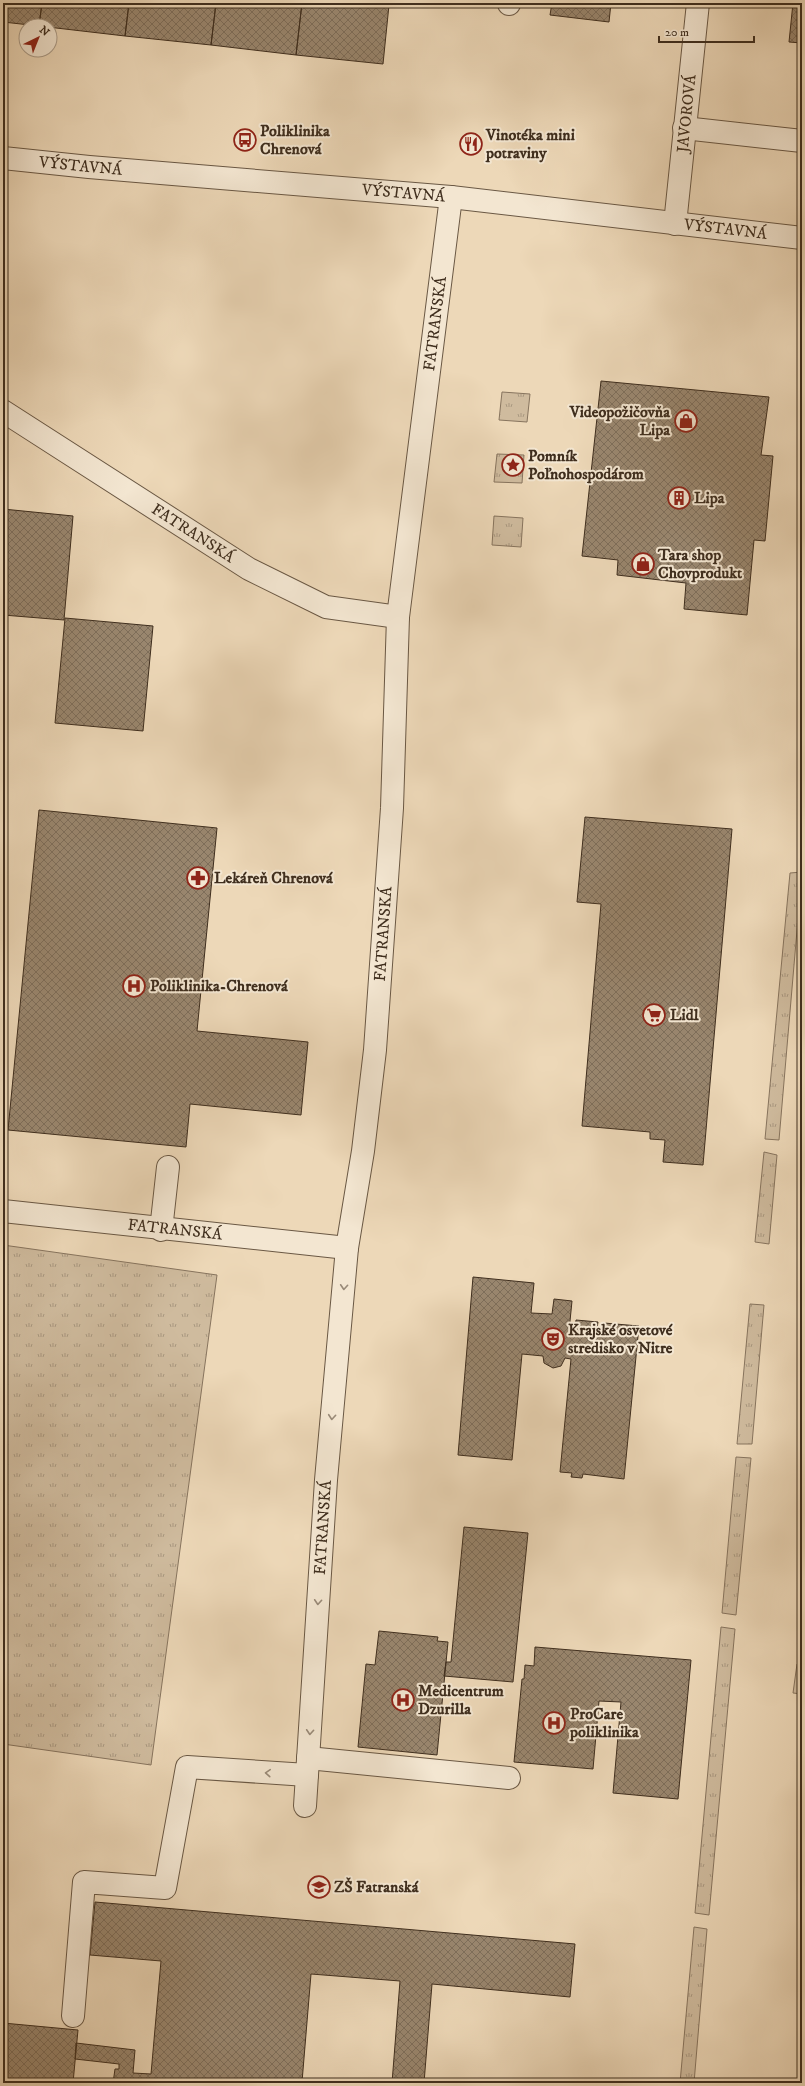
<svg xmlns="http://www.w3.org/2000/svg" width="805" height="2086" font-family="'IM FELL DW Pica',serif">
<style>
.grass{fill:url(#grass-tufts);stroke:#87745e}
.park{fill:#cfbb9e;stroke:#87745e}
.building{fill:url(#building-cross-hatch);stroke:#3f2e1e}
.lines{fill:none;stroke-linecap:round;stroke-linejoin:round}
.minor-casing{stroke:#6a5844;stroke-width:24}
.minor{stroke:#f3e6d1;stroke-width:22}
.oneway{stroke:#998a78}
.labels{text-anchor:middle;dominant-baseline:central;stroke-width:4;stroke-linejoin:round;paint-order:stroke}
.street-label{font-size:16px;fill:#3f2e1e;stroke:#f3e6d1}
.poi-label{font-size:16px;font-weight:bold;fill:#3f2e1e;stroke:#f3e6d1;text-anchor:start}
</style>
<defs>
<pattern id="grass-tufts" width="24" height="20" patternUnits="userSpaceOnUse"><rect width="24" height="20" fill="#cfbb9e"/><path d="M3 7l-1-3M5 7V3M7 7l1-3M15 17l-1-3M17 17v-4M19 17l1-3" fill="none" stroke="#a99880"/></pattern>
<pattern id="building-cross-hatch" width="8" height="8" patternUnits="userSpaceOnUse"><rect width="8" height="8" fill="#99866e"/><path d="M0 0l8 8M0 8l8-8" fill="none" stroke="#7e6e5a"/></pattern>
</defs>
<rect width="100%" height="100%" fill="#edd8b8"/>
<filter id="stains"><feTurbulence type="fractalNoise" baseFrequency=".005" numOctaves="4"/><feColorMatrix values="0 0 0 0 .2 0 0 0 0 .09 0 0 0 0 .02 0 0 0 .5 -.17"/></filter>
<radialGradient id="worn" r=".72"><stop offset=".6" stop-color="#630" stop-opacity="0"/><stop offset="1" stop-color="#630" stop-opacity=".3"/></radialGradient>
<!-- grass -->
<path class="grass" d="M502 392 530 394 527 422 499 420Z
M497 454 524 455 522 483 494 482Z
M494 516 523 518 521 547 492 545Z
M802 872 779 1140 765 1139 790 873Z
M764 1152 777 1155 769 1244 755 1242Z
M3 1245 217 1275 151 1765 3 1744Z
M750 1304 764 1305 752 1444H737Z
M736 1457 751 1458 736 1615 722 1613Z
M721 1627 735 1629 709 1915 695 1913Z
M694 1927 707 1929 694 2083H680Z"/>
<!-- park -->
<path class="park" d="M797 1664 802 1665V1694L793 1693Z"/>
<!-- building -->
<path class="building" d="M3 3H42L39 26 3 22Z
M42 3H129L125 36 39 26Z
M129 3H216L211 45 125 36Z
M216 3H302L296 55 211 45Z
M302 3 389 5 383 64 296 55Z
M552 3H611L609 22 550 15Z
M793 3H802V43L789 42Z
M601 381 769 397 761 455 773 456 765 541 754 540 747 615 684 609 686 583 617 575 618 560 582 556Z
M3 509 73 516 64 620 3 615Z
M65 618 153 626 143 731 55 723Z
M39 810 217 828 197 1031 308 1042 301 1115 190 1104 186 1147 8 1130Z
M585 817 732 829 703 1165 663 1162 665 1140 650 1139V1132L582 1126 601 904 577 902Z
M473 1277 534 1283 531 1313 552 1314 554 1299 572 1301 569 1331 575 1332 576 1320 598 1322 597 1328H604V1323L639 1326 624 1479 583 1474 582 1478 571 1477 572 1473 560 1472 571 1359 565 1358 561 1366 553 1368 544 1363 543 1356 522 1354 512 1460 458 1455Z
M464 1527 528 1533 513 1682 444 1676 446 1662H451Z
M379 1631 438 1637 437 1641 448 1642 437 1755 358 1747 366 1664 375 1665Z
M535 1647 691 1660 678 1799 613 1793 621 1702 599 1701 593 1769 514 1762 522 1679H524L525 1665 534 1666Z
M95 1902 575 1944 570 1997 432 1984 424 2083H392L400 1981 311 1974 302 2082 310 2083H113L115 2069H119V2064L75 2059 76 2043 135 2050 133 2073 151 2074 161 1961 90 1955Z
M3 2023 78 2030 73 2083H3Z"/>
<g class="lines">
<!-- minor casing -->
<g class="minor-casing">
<g id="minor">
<path d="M509 4V3"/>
<path d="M684 128 802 141"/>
<path id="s1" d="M3 158 89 167 451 197 802 238"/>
<path id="s2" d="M675 224 698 3"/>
<path id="s3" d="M3 411 249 569 326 607 398 617"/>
<path id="s4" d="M3 1211 347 1248"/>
<path d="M161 1230 168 1167"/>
<path d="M308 1758 509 1778"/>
<path id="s5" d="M305 1806 326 1480 347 1248 363 1151 375 1050 392 808 398 617 451 197"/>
<path d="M73 2016 84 1882 165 1888 187 1767 307 1775"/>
</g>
</g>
<!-- minor -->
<use href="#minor" class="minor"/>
</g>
<!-- one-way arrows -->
<defs><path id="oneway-chevron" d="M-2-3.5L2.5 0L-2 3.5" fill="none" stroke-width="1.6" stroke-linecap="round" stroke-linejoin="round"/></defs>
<g class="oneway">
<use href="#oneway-chevron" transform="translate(344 1287) rotate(94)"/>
<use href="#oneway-chevron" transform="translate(332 1417) rotate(95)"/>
<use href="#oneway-chevron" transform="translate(318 1602) rotate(94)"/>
<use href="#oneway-chevron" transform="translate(310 1732) rotate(94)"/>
<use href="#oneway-chevron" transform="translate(268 1773) rotate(-176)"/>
</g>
<!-- icons -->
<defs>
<g id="bus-ring" transform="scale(1.15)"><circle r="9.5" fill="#f3e6d1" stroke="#8f2418" stroke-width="1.5"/><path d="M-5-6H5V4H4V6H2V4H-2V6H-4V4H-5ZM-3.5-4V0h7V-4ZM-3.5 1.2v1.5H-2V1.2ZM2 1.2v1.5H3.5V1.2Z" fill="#8f2418"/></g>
<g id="restaurant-ring" transform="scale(1.15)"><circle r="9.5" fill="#f3e6d1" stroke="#8f2418" stroke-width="1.5"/><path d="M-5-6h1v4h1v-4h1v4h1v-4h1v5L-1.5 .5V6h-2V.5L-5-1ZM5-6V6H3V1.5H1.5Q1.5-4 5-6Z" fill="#8f2418"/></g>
<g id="shop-ring" transform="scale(1.15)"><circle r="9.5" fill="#f3e6d1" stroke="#8f2418" stroke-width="1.5"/><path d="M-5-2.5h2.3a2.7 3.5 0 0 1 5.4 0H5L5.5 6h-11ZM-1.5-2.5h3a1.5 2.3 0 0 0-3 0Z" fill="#8f2418"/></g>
<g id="sight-ring" transform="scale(1.15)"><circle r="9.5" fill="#f3e6d1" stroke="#8f2418" stroke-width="1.5"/><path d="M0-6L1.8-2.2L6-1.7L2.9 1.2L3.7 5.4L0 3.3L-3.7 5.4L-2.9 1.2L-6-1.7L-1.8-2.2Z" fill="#8f2418"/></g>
<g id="building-ring" transform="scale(1.15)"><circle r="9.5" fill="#f3e6d1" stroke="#8f2418" stroke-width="1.5"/><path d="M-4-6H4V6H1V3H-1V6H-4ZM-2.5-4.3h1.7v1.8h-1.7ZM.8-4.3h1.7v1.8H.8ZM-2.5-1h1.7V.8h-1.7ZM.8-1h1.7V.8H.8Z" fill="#8f2418"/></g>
<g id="pharmacy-ring" transform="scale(1.15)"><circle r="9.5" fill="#f3e6d1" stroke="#8f2418" stroke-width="1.5"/><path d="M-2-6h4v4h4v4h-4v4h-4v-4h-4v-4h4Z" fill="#8f2418"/></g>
<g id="hospital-ring" transform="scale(1.15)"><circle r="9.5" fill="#f3e6d1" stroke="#8f2418" stroke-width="1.5"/><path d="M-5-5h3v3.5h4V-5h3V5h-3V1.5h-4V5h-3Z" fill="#8f2418"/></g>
<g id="supermarket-ring" transform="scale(1.15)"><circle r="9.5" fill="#f3e6d1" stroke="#8f2418" stroke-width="1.5"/><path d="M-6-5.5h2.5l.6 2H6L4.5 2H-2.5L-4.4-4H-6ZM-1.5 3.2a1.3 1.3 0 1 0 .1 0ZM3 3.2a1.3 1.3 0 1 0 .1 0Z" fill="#8f2418"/></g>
<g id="theatre-ring" transform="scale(1.15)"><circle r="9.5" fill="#f3e6d1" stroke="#8f2418" stroke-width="1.5"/><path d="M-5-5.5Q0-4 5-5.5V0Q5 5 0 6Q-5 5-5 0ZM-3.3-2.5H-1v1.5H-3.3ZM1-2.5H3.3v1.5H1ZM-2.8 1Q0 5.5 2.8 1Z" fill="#8f2418"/></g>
<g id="school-ring" transform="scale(1.15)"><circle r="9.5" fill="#f3e6d1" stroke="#8f2418" stroke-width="1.5"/><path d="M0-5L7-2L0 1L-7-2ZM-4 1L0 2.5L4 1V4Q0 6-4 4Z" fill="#8f2418"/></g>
</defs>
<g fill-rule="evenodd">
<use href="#bus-ring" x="245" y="140"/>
<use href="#restaurant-ring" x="471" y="144"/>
<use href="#shop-ring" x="686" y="421"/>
<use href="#sight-ring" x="513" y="465"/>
<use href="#building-ring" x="679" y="498"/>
<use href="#shop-ring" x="643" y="564"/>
<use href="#pharmacy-ring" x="198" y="878"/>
<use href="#hospital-ring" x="134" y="986"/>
<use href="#supermarket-ring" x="654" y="1015"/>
<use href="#theatre-ring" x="553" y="1339"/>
<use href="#hospital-ring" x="403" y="1700"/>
<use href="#hospital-ring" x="554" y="1723"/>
<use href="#school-ring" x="319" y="1887"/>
</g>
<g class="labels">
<!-- street labels -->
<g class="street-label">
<text stroke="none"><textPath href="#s2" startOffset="111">JAVOROVÁ</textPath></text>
<text stroke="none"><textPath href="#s1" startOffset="78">VÝSTAVNÁ</textPath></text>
<text stroke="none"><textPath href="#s1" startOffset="402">VÝSTAVNÁ</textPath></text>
<text stroke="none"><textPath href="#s1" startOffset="726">VÝSTAVNÁ</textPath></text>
<text stroke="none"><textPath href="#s5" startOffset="1489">FATRANSKÁ</textPath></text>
<text stroke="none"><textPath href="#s3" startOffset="226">FATRANSKÁ</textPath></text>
<text stroke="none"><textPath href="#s5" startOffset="876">FATRANSKÁ</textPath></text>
<text stroke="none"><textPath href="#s4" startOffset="173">FATRANSKÁ</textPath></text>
<text stroke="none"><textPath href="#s5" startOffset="279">FATRANSKÁ</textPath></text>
</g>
<!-- poi labels -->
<g class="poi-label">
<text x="260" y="131">Poliklinika<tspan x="260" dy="18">Chrenová</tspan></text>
<text x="486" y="135">Vinotéka mini<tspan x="486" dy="18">potraviny</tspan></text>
<text x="670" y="412" text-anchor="end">Videopožičovňa<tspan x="670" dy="18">Lipa</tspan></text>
<text x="528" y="456">Pomník<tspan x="528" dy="18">Poľnohospodárom</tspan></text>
<text x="694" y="498">Lipa</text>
<text x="658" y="555">Tara shop<tspan x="658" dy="18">Chovprodukt</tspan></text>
<text x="214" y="878">Lekáreň Chrenová</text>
<text x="150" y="986">Poliklinika-Chrenová</text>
<text x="670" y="1015">Lidl</text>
<text x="568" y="1330">Krajské osvetové<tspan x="568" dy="18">stredisko v Nitre</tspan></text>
<text x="418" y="1691">Medicentrum<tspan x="418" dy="18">Dzurilla</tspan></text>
<text x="570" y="1714">ProCare<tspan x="570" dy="18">poliklinika</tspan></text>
<text x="334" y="1887">ZŠ Fatranská</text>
</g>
</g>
<!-- margin -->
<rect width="805" height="2086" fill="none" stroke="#edd8b8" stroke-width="16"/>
<rect x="4" y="4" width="797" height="2078" fill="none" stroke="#3f2e1e" stroke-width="2"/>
<rect x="8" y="8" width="789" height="2070" fill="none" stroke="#3f2e1e"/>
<!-- north arrow -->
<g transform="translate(38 38) rotate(43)"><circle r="19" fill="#f3e6d1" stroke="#ab9c89"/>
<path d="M0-3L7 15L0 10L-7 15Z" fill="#8f2418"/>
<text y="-6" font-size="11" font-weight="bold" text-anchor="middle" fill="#3f2e1e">N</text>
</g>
<!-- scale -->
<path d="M659 36v6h95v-6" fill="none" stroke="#3f2e1e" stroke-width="2"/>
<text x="665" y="36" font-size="12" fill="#3f2e1e" stroke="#f3e6d1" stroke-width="3" paint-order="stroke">20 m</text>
<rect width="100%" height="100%" filter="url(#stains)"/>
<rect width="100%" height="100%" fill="url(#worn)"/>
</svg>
